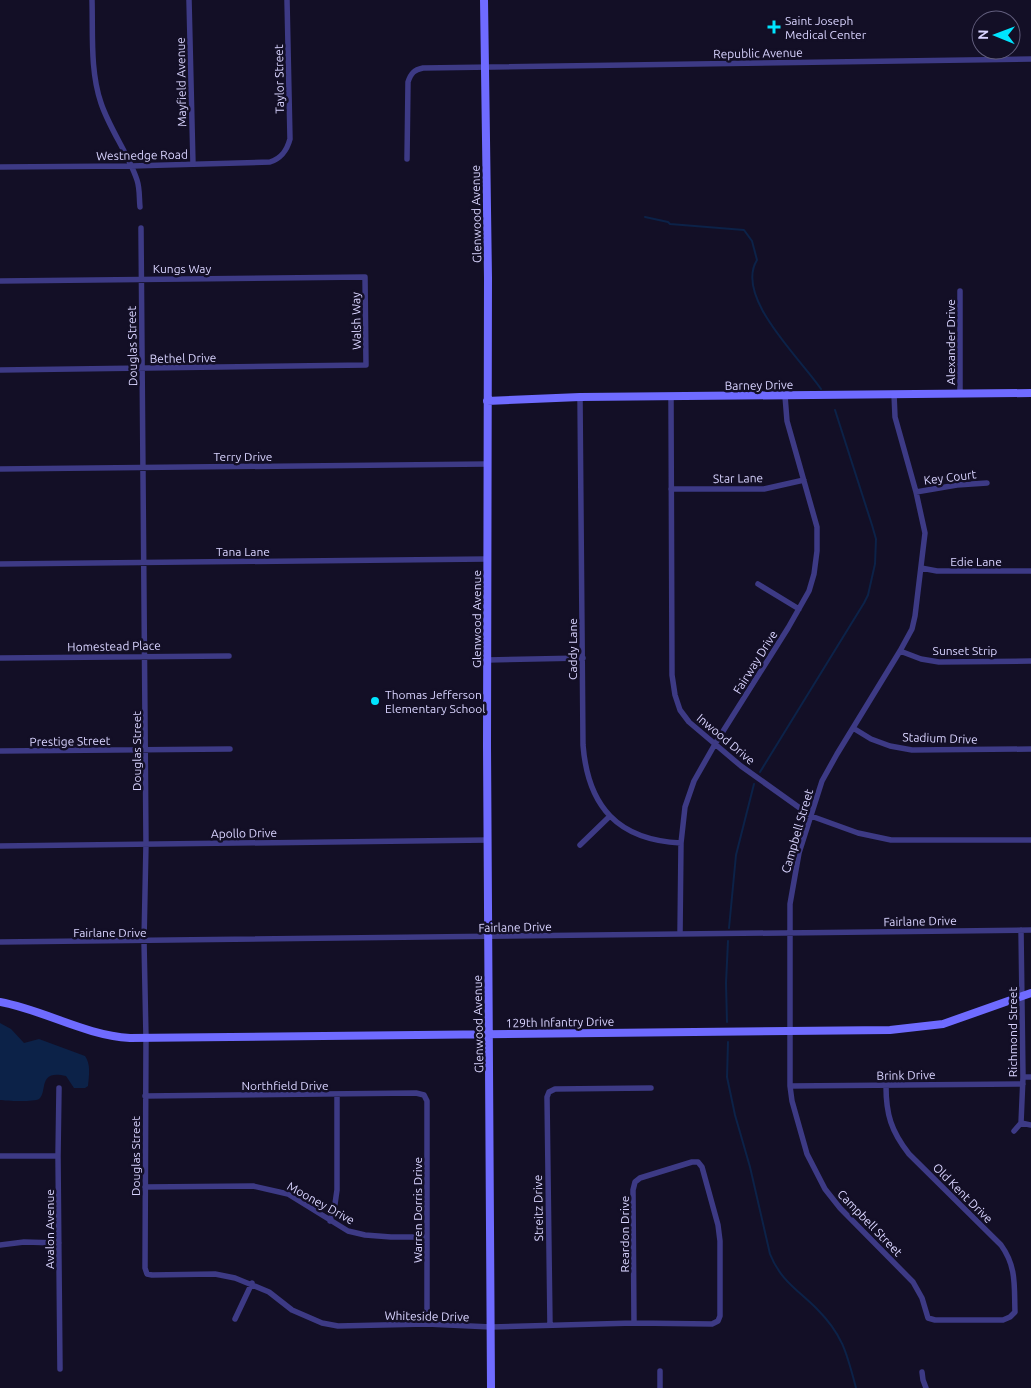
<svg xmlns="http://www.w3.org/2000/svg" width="1031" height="1388" font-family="Ubuntu,sans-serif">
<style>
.water{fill:#0c2248}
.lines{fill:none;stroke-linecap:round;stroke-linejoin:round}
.stream{stroke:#0c2248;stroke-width:2}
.street{stroke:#3d3a85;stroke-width:5.5}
.secondary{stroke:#6f6bff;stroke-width:8}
.poi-dot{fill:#00e5ff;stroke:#130f26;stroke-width:2}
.labels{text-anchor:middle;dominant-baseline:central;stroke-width:5;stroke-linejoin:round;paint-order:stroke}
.poi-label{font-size:12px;fill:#d9d4ff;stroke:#130f26;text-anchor:start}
.street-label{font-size:12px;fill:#d9d4ff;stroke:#130f26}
</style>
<rect width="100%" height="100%" fill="#130f26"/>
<!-- water -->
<path class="water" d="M0 1023 11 1029 24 1043 39 1039 85 1056C91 1064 89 1076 88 1086L85 1088H74L66 1076C37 1069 48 1092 39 1099 35 1102 6 1101 0 1100Z"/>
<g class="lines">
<!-- stream -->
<path class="stream" d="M645 217 668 222 670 224 744 230 752 241 757 260C734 297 801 359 821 389
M760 772 864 603 868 595 875 564 876 539 872 525 835 410
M729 928 736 855 754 784
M727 1022 726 983 728 941
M728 1042 727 1077 735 1115 750 1167 770 1254C780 1280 798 1290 817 1309 843 1335 847 1354 856 1388"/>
<!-- street -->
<path class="street" d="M92 0C93 34 90 71 101 103 110 130 128 153 137 180 140 189 139 198 140 207
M189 0 193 164
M407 159 408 82C411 73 414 70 423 68L1031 59
M0 167 131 166 270 162C282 158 287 150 290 139L287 0
M141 228 146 844 144 941 146 1038 145 1268 147 1274 152 1275 215 1274 235 1278 269 1292 292 1310 322 1323 338 1326 427 1324 491 1327 634 1323 712 1324 718 1321 720 1316V1241L718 1225 702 1167 698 1162H692L640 1178 635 1182 633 1190 634 1323
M0 281 365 277 366 365 0 370
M960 291V393
M580 397 583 745C588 807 618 840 681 843
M671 397 672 675 675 695 680 710 689 722 741 766 811 816 858 833 891 840H1031
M0 469 487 464
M671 489H764L804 480
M916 492 957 485 987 483
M0 564 487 559
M921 568 937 571H1031
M758 584 799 609
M900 651 921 659 939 662 1031 661
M0 658 229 656
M487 660 583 658
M853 728 871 739 890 746 912 750 1031 749
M0 751 230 749
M580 845 610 816
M0 846 488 840
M680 934 681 843 685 807 694 781 715 744 788 628 809 591 814 574 817 551V527L787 421 785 396
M0 942 1031 930
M1023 1077H1031
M790 1086 1023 1084
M886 1086C886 1114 891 1131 909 1154L1001 1245C1017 1267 1014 1287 1015 1312L1010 1317 1003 1320H935L928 1318 922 1298 913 1282 840 1208 825 1189 807 1154 792 1101 790 1086V904L799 853 822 781 837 754 900 651 912 629 915 616 925 533 916 492 895 417 894 394
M59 1088 58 1156 60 1369
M145 1096 416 1093 424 1095 427 1101V1324
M1021 1123 1031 1125
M1014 1131 1021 1123 1023 1077 1021 930
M0 1156H58
M145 1187 253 1186 288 1194 348 1231 365 1235 391 1237H427
M330 1221 335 1204 337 1190V1095
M0 1245 24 1242 59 1243
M235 1319 252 1283
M550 1325 547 1097 549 1092 555 1089 651 1088
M660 1371V1388
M922 1372 923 1380 926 1388"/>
<!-- secondary -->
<path class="secondary" d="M484 0 488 278 487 746 491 1388
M487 401 580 397 1031 393
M0 1002C44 1010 84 1035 130 1038L890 1030 943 1024 1031 993"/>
</g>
<!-- markers -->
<g class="poi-dot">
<path d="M771.5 19.5h5v5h5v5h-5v5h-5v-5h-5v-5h5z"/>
<circle cx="375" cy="701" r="5"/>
</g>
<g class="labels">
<!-- poi labels -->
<g class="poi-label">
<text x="785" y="20">Saint Joseph<tspan x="785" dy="14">Medical Center</tspan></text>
<text x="385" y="694">Thomas Jefferson<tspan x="385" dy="14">Elementary School</tspan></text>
</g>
<!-- street labels -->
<g class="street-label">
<text transform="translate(758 53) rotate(-1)">Republic Avenue</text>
<text transform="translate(279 79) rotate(-91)">Taylor Street</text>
<text transform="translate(181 82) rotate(-91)">Mayfield Avenue</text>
<text transform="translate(142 155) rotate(-1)">Westnedge Road</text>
<text transform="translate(476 214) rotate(-91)">Glenwood Avenue</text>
<text x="182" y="268">Kungs Way</text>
<text transform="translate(356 321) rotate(-91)">Walsh Way</text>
<text transform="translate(950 342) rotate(-90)">Alexander Drive</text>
<text transform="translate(132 346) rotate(-91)">Douglas Street</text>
<text transform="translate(183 358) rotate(-1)">Bethel Drive</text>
<text transform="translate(759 385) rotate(-1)">Barney Drive</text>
<text x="243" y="456">Terry Drive</text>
<text transform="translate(950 477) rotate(-7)">Key Court</text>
<text transform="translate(738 478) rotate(-1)">Star Lane</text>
<text x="243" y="551">Tana Lane</text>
<text x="976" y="561">Edie Lane</text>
<text transform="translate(476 619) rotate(-90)">Glenwood Avenue</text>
<text transform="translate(114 646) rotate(-1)">Homestead Place</text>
<text transform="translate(572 649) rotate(-90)">Caddy Lane</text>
<text x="965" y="650">Sunset Strip</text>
<text transform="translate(755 662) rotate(-58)">Fairway Drive</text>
<text transform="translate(940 738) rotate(2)">Stadium Drive</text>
<text transform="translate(726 739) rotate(40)">Inwood Drive</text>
<text transform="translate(70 741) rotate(-1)">Prestige Street</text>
<text transform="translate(136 751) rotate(-90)">Douglas Street</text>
<text transform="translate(797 831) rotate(-74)">Campbell Street</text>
<text transform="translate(244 833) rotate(-1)">Apollo Drive</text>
<text transform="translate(920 921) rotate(-1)">Fairlane Drive</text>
<text transform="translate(515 927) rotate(-1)">Fairlane Drive</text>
<text x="110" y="932">Fairlane Drive</text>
<text transform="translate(560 1022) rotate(-1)">129th Infantry Drive</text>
<text transform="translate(478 1024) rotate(-91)">Glenwood Avenue</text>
<text transform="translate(1012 1032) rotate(-90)">Richmond Street</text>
<text transform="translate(906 1075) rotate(-1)">Brink Drive</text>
<text x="285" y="1085">Northfield Drive</text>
<text transform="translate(135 1156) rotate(-90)">Douglas Street</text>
<text transform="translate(963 1193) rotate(45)">Old Kent Drive</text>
<text transform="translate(321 1203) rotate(29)">Mooney Drive</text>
<text transform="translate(538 1208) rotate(-91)">Streitz Drive</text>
<text transform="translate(417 1210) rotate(-90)">Warren Dorris Drive</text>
<text transform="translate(870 1223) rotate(46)">Campbell Street</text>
<text transform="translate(49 1229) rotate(-90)">Avalon Avenue</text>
<text transform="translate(624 1234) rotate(-90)">Reardon Drive</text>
<text transform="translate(427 1316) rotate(1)">Whiteside Drive</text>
</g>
</g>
<!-- north arrow -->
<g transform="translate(996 35) rotate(271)"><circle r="24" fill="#130f26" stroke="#625e7d"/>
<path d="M0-4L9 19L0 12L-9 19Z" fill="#00e5ff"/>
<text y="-8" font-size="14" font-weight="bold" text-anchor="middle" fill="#d9d4ff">N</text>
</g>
</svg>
